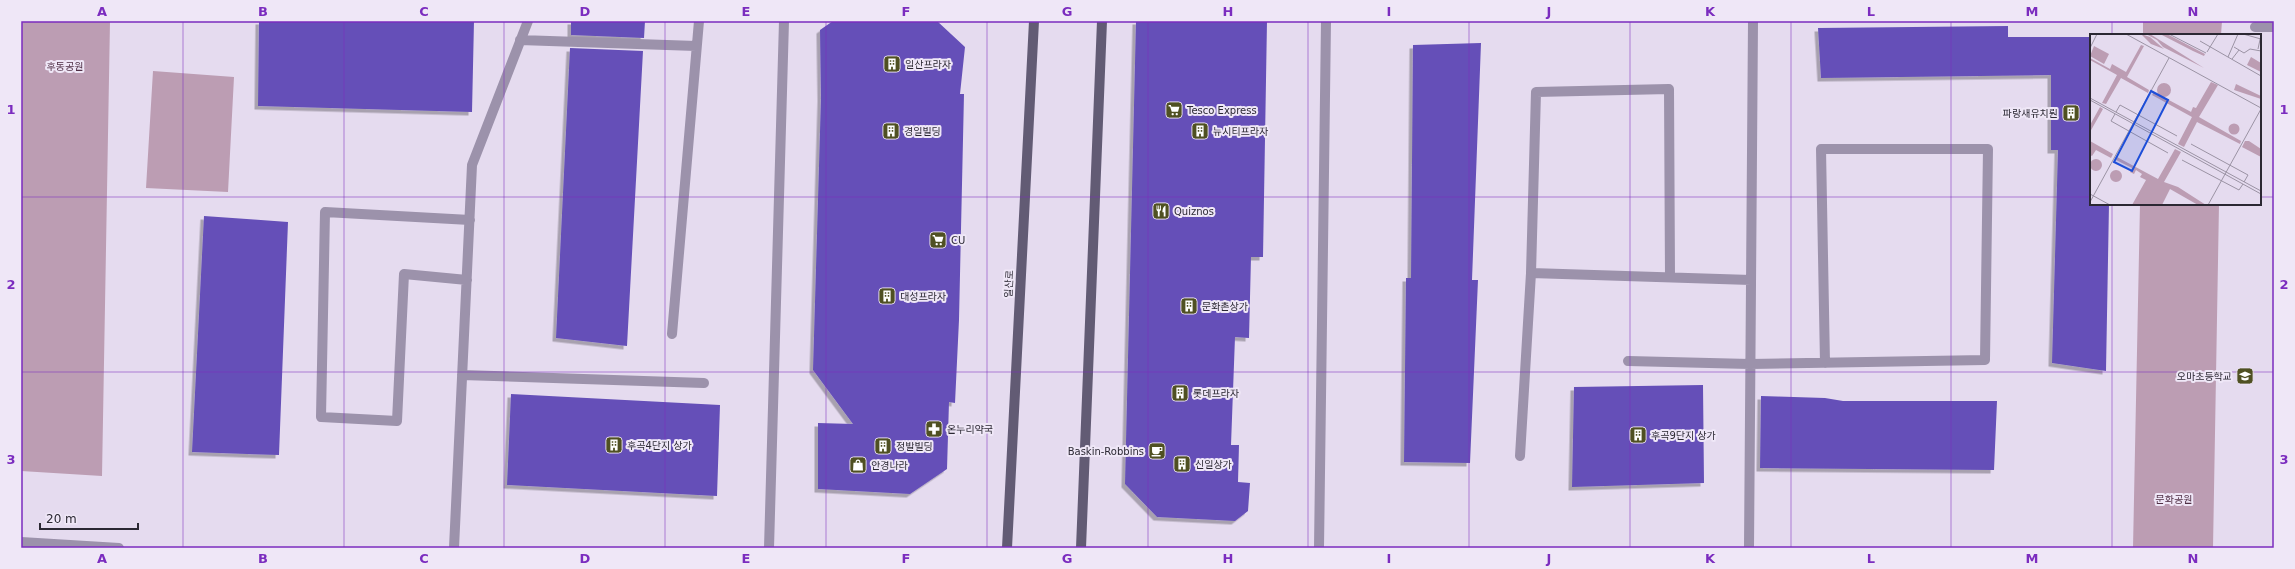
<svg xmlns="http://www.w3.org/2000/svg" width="2295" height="569" font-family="'DejaVu Sans','Noto Sans KR',sans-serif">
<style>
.green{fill:#bc9db3}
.building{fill:#6550b8;filter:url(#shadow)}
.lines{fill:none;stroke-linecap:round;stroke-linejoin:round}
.service{stroke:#9c92ab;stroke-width:10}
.minor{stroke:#9c92ab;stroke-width:10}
.tertiary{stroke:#9c92ab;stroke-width:10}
.primary{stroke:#625b74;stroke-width:10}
.grid{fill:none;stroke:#7b2cbf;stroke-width:1;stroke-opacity:0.55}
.labels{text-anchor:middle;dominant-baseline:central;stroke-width:4;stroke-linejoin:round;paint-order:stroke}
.poi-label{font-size:10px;fill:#2b2833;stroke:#efe7f7;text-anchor:start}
.park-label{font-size:10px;fill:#4f2e44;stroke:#efe7f7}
.street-label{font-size:10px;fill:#2b2833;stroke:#efe7f7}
.inset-road{fill:none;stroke:#9b93a4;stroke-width:1}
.view{fill:#1d4ed8;fill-opacity:0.15;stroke:#1d4ed8;stroke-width:2}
.inset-edge{fill:none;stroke:#2b2833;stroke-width:2}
.neatline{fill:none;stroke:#7b2cbf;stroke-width:1.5}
.grid-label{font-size:13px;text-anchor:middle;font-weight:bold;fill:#7b2cbf}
</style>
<defs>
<filter id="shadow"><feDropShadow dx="-3.5" dy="3.5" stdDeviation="0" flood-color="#0004"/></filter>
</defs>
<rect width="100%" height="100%" fill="#e5dbef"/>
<!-- green -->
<path class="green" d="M21 21H110L102 476 21 471Z
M2143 21H2222L2221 35H2143Z
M153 71 234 77 228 192 146 188Z
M2140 204H2219L2213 548H2133Z"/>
<!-- building -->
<path class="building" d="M259 21H474L472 112 258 106Z
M571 21H645L644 38 571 35Z
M833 21H937L965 47 960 94H964L959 320 955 403 949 402 947 469 910 494 818 489V423L853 424 813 370 821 98 820 30Z
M1136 21H1267L1263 257H1251L1249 338 1235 337 1231 445H1239L1238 482 1250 483 1248 511 1235 521 1157 517 1125 484Z
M2008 26V37H2091V204H2109L2106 371 2052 363 2058 150H2051V75L1821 78 1818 28Z
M1481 43 1472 280H1478L1470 463 1404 462 1406 278H1411L1413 45Z
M570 48 643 51 627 346 556 338Z
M204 216 288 222 279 455 192 452Z
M1703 385 1704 483 1572 487 1574 387Z
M511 394 720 405 717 496 507 485Z
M1761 396 1825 398 1843 401H1997L1994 470 1760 468Z"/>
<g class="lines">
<!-- service -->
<path class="service" d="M2255 27H2274
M520 40 696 46
M1531 273 1751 280
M467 280 404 274 397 421 321 417 325 212 470 220
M672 334 699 21
M1628 361 1750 364 1985 360 1988 149H1821L1825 363
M462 375 704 383
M1520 456 1531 273 1536 92 1669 89 1670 277
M454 548 472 165 528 21
M1749 548 1753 21"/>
<!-- minor -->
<path class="minor" d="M769 548 784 21
M1319 548 1326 21"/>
<!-- tertiary -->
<path class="tertiary" d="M21 542 119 548"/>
<!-- primary -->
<path class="primary" d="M1007 548 1034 21
M1081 548 1102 21"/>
</g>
<!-- grid -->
<path class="grid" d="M183 21V548M344 21V548M504 21V548M665 21V548M826 21V548M987 21V548M1148 21V548M1308 21V548M1469 21V548M1630 21V548M1791 21V548M1951 21V548M2112 21V35M21 197H2091M2260 197H2274M2112 204V548M21 372H2274"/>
<!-- icons -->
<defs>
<g id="building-square" transform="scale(0.9)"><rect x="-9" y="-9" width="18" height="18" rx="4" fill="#4f5022" stroke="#efe7f7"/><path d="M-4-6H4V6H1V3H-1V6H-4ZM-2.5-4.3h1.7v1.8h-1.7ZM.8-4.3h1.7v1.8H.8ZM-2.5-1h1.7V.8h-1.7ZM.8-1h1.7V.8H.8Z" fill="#fff"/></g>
<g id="supermarket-square" transform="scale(0.9)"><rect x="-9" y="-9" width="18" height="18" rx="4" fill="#4f5022" stroke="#efe7f7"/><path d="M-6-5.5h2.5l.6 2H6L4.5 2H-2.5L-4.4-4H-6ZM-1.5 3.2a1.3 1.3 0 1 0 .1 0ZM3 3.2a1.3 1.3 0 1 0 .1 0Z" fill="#fff"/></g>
<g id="restaurant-square" transform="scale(0.9)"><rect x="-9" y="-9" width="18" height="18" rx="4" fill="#4f5022" stroke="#efe7f7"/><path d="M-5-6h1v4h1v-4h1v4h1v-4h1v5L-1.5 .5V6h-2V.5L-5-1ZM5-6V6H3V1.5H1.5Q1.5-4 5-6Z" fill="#fff"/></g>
<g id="school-square" transform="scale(0.9)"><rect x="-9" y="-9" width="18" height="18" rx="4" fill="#4f5022" stroke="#efe7f7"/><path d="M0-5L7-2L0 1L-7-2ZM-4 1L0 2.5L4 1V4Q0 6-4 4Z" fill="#fff"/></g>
<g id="pharmacy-square" transform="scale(0.9)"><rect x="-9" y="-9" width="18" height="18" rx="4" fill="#4f5022" stroke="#efe7f7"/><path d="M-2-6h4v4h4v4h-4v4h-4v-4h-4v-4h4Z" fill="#fff"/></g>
<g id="cafe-square" transform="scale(0.9)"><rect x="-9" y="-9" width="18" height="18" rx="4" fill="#4f5022" stroke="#efe7f7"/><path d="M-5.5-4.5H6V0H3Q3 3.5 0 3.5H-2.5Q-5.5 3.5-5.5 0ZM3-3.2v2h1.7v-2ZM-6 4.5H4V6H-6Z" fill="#fff"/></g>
<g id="shop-square" transform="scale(0.9)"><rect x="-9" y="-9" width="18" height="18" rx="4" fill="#4f5022" stroke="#efe7f7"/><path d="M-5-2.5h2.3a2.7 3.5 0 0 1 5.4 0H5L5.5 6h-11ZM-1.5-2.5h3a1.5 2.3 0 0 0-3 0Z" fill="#fff"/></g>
</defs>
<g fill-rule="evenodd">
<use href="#building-square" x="892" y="64"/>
<use href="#supermarket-square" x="1174" y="110"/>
<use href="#building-square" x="2071" y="113"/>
<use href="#building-square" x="891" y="131"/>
<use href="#building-square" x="1200" y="131"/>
<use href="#restaurant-square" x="1161" y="211"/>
<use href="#supermarket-square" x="938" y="240"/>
<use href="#building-square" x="887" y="296"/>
<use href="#building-square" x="1189" y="306"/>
<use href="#school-square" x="2245" y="376"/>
<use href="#building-square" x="1180" y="393"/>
<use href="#pharmacy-square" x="934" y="429"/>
<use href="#building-square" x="1638" y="435"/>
<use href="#building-square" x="614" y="445"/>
<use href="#building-square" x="883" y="446"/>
<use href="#cafe-square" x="1157" y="451"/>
<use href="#building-square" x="1182" y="464"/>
<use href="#shop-square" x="858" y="465"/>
</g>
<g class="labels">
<!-- poi labels -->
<g class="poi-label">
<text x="905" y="64">일산프라자</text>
<text x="1187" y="110">Tesco Express</text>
<text x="2058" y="113" text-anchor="end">파랑새유치뤈</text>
<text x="904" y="131">경일빌딩</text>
<text x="1213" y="131">뉴시티프라자</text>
<text x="1174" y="211">Quiznos</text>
<text x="951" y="240">CU</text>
<text x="900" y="296">대성프라자</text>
<text x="1202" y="306">문화촌상가</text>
<text x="2232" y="376" text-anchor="end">오마초등학교</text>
<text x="1193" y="393">롯데프라자</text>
<text x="947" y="429">온누리약국</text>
<text x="1651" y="435">후곡9단지 상가</text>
<text x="627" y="445">후곡4단지 상가</text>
<text x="896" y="446">정발빌딩</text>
<text x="1144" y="451" text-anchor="end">Baskin-Robbins</text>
<text x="1195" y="464">신일상가</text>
<text x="871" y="465">안경나라</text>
</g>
<!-- park labels -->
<g class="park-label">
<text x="65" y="66">후동공원</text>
<text x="2174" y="499">문화공원</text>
</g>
<!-- street labels -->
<g class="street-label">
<text transform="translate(1009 284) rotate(-87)">일산로</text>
</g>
</g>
<!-- overview -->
<g transform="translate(2090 34)">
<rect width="171" height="171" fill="#e5dbef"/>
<path d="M51 0 60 3 74 15 61 10ZM56 0H60L114 34 73 13 67 6ZM70 0H77L115 20 114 22 103 17ZM51 11 54 12 37 43 59 56 58 59 31 44 16 70 12 69 27 41 0 26V24L20 35 22 30 36 38ZM4 12 19 20 14 30 0 22ZM161 23 171 29V38L157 31ZM121 48 128 51 109 83 151 107 150 110 107 88 94 113 88 110 102 83 62 61 64 58 103 79 101 78 103 73 106 74ZM67 56a7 7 0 1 1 14 0a7 7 0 1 1-14 0ZM146 50 171 62V65L144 56ZM10 73 13 75 0 98V91ZM138.5 95a5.5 5.5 0 1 1 11 0a5.5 5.5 0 1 1-11 0ZM0 107 23 120 21 124 6 116 2 122 0 121ZM155 107H159L171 115V123L152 113ZM85 115 91 118 74 148 88 153 116 171H108L80 155 72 171H42L56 146 50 143 52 140 46 136 44 140 40 138 42 134 26 126 27 123 68 145ZM0 131a6 6 0 1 1 12 0a6 6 0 1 1-12 0ZM20 142a6 6 0 1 1 12 0a6 6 0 1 1-12 0Z" fill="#bc9db3"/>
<path class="inset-road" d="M36 0 171 74M79 0 116 19M153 0 171 5M110 7 171 42M0 14 7 0M168 15 171 1M149 16 154 19 160 15 171 17M117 18 128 0M138 23 148 0M142 25 149 16 144 13M0 64 171 157M0 66 171 160M26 78 30 71 87 102M25 80 21 87 78 119M101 110 158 141 154 148M92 126 149 156 153 150M0 160 20 171M0 168 79 24M118 171 171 75"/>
<path class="view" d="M61 57 78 66 42 137 24 128Z"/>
<rect width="171" height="171" class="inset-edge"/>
</g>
<!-- border -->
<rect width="2295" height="569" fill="none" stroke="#efe7f7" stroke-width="44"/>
<!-- scale -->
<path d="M40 523v6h98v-6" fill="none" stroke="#2b2833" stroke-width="2"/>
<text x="46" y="523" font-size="12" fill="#2b2833" stroke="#efe7f7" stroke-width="3" paint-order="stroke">20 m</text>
<rect x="22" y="22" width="2251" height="525" class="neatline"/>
<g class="grid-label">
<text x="102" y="16">A</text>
<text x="263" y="16">B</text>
<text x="424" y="16">C</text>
<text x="585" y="16">D</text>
<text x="746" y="16">E</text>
<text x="906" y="16">F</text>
<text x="1067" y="16">G</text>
<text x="1228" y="16">H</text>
<text x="1389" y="16">I</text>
<text x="1549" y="16">J</text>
<text x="1710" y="16">K</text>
<text x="1871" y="16">L</text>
<text x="2032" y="16">M</text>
<text x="2193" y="16">N</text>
<text x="11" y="114">1</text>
<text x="2284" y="114">1</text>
<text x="11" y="289">2</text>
<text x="2284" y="289">2</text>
<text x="11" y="464">3</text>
<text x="2284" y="464">3</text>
<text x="102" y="563">A</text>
<text x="263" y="563">B</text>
<text x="424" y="563">C</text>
<text x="585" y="563">D</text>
<text x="746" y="563">E</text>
<text x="906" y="563">F</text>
<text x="1067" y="563">G</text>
<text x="1228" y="563">H</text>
<text x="1389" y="563">I</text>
<text x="1549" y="563">J</text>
<text x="1710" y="563">K</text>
<text x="1871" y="563">L</text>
<text x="2032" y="563">M</text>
<text x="2193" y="563">N</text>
</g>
</svg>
